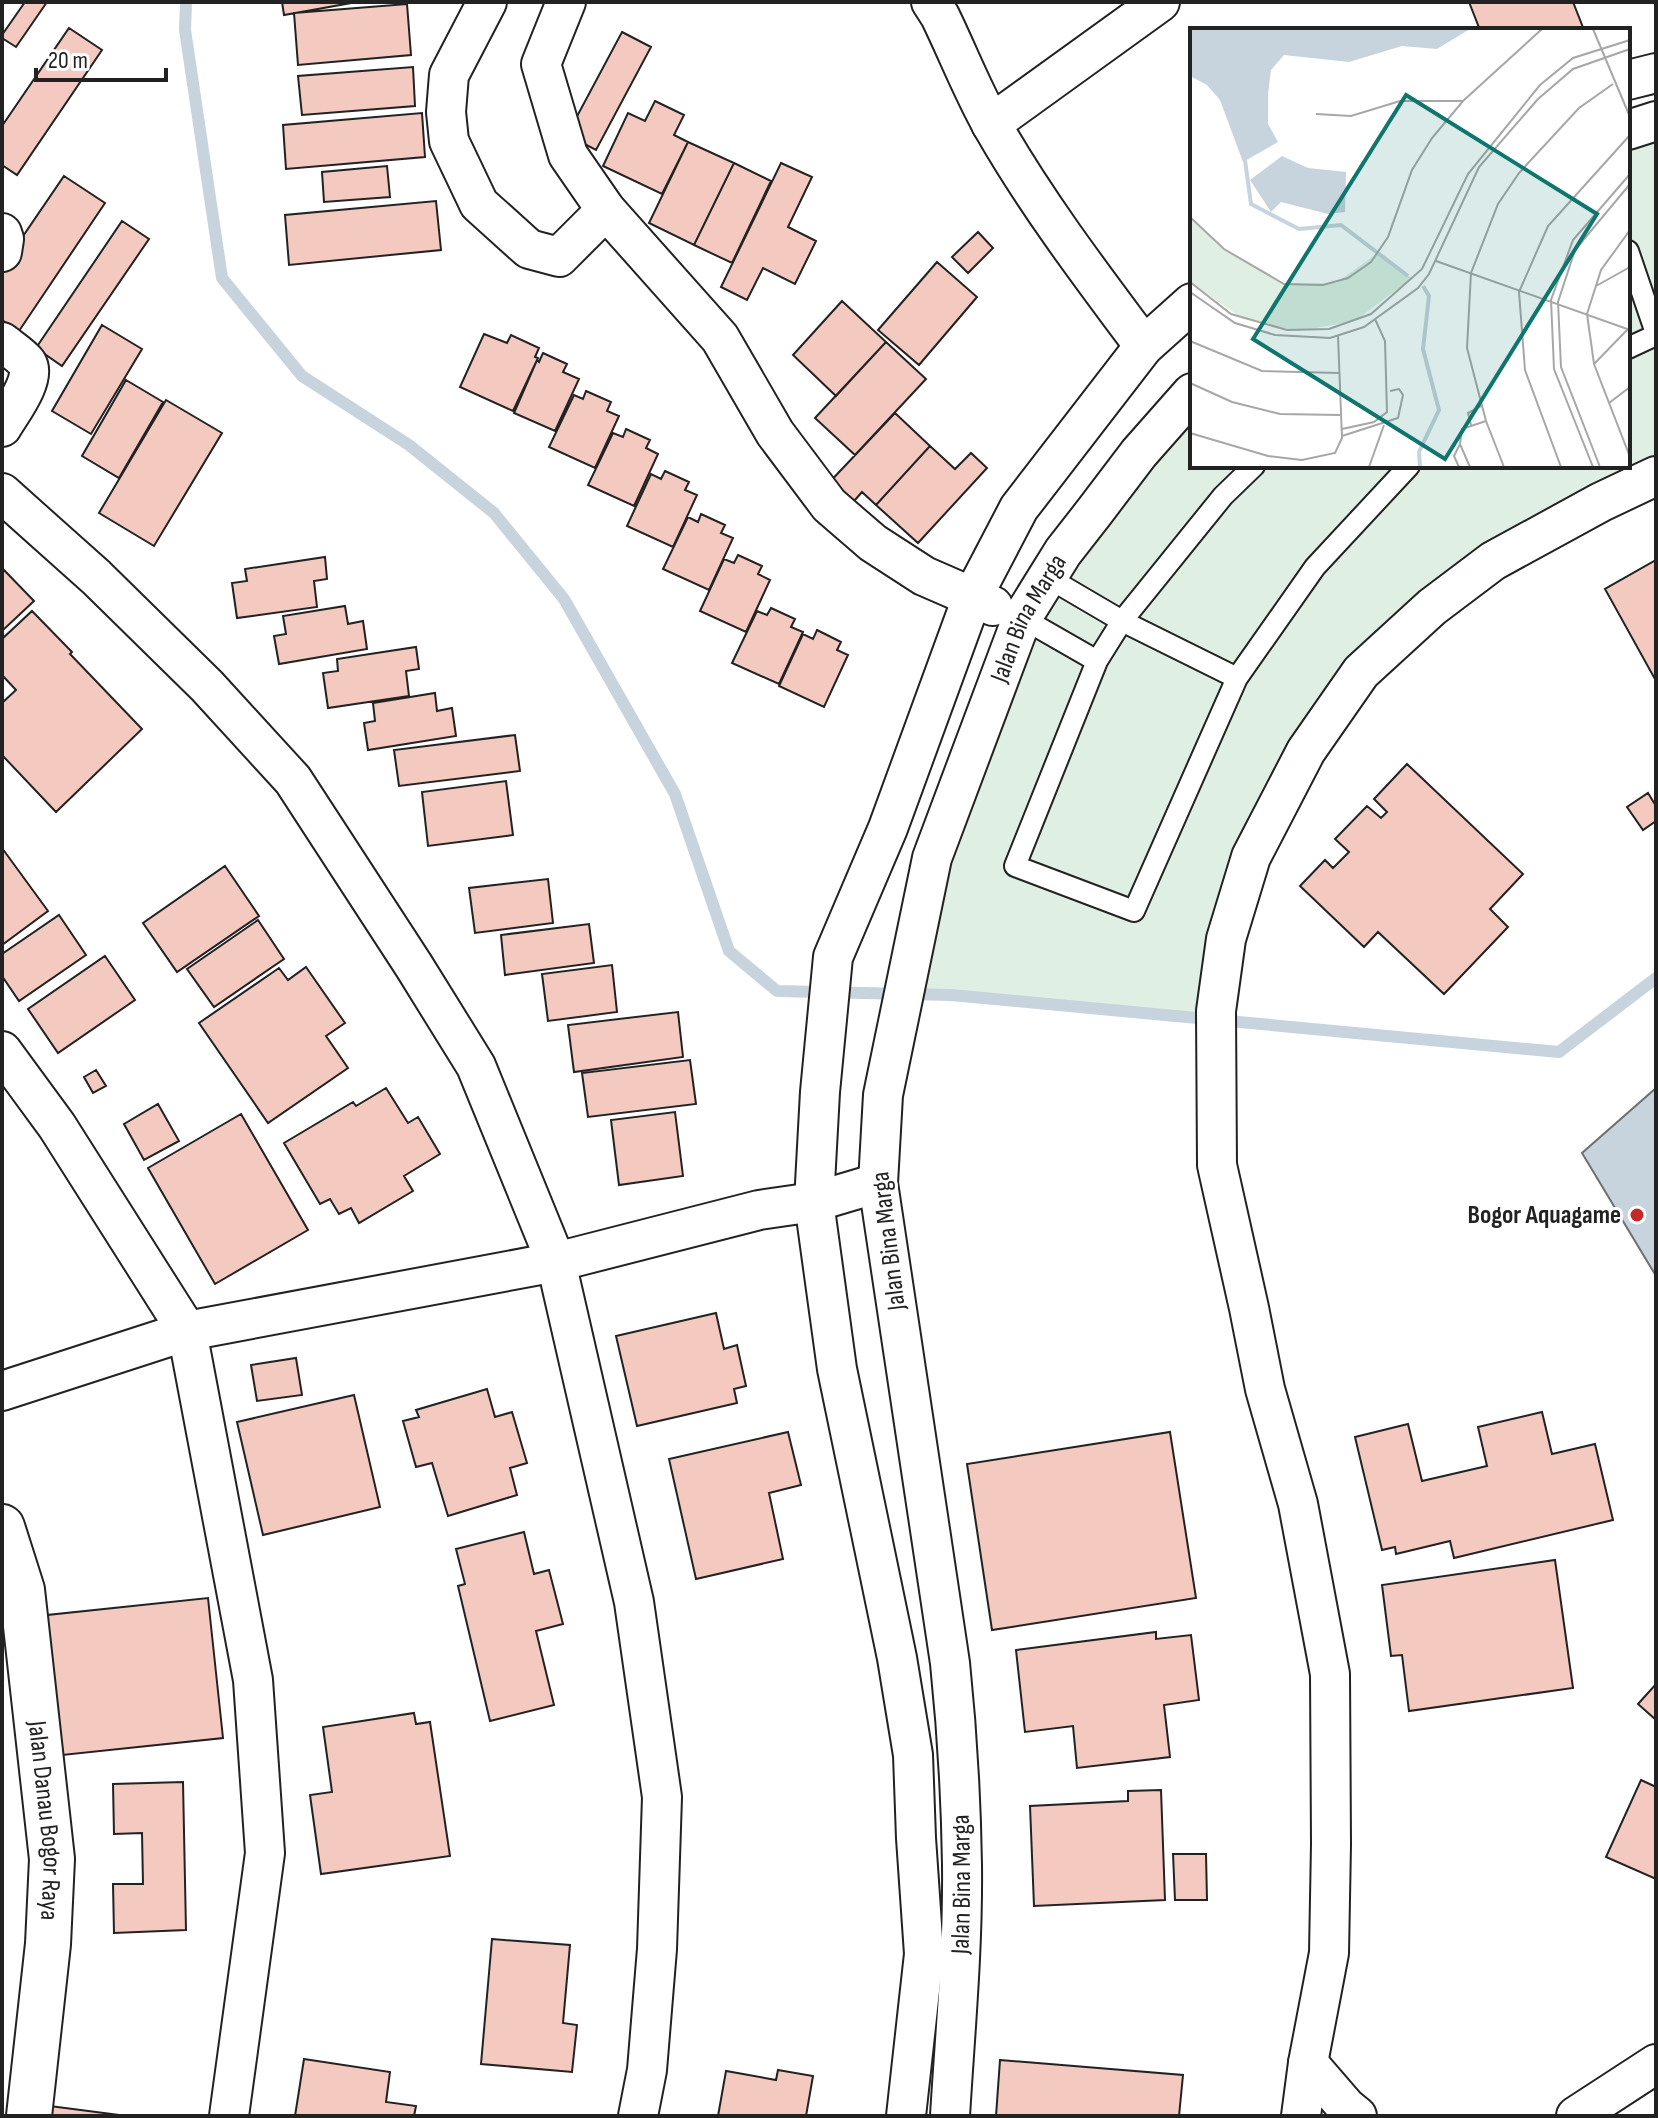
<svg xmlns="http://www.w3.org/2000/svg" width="1658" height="2118" font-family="'Sofia Sans Condensed',sans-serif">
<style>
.green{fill:#e0efe3;stroke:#6f6f6f;stroke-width:2}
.water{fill:#c7d3dd;stroke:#6f6f6f;stroke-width:2}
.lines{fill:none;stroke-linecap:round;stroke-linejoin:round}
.stream{stroke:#c7d3dd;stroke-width:12}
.building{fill:#f3c9c0;stroke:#222;stroke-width:2}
.lane-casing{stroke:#222;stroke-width:24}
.street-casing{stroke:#222;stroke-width:42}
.secondary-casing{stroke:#222;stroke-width:48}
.lane{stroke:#fff;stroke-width:20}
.street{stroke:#fff;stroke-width:38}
.secondary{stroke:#fff;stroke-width:44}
.poi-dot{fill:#c62828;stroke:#fff;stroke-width:3}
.labels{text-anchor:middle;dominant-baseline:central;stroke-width:6;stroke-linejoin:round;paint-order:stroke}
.street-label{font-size:26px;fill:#222;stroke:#fff}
.poi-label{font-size:26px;font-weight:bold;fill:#222;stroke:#fff;text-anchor:end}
.inset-river{fill:none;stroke:#c7d3dd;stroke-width:4}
.inset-road{fill:none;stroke:#a7a7a7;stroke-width:2}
.view{fill:#0f766e;fill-opacity:0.15;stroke:#0f766e;stroke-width:4}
.inset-edge{fill:none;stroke:#222;stroke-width:4}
</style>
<rect width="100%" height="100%" fill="#fff"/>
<!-- green -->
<path class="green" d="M1656 123V476L1493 561 1306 751 1216 1021 908 994 1022 618 1192 395V466H1628V131Z"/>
<!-- water -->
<path class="water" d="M1656 1088V1276L1582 1153Z"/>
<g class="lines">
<!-- stream -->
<path class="stream" d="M186 2 185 30 222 278 302 376 409 445 494 513 564 599 675 794 729 951 777 991 951 995 1559 1052 1656 978"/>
</g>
<!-- building -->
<path class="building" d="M25 2H47L16 47 2 38V35Z
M282 2H357L284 15Z
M1469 2H1573L1584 30H1480Z
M407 4 411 55 298 65 294 13Z
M69 28 102 50 17 175 2 165V126Z
M622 32 651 47 596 150 567 135Z
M413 67 415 106 302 115 298 76Z
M655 101 684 115 674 135 688 142 662 194 603 166 628 113 645 121Z
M422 113 425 157 286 169 283 125Z
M688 142 734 163 694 245 649 223Z
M734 163 771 181 732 263 694 245Z
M781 163 812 177 788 227 816 241 795 284 763 268 747 300 721 287Z
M387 166 390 197 324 202 322 172Z
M64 176 105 203 19 331 2 320V267Z
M436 201 441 250 289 265 285 215Z
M122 221 149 239 62 366 36 348Z
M978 232 993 248 968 273 952 257Z
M937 262 977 297 919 365 878 330Z
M842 301 886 342 836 396 793 355Z
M102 325 142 349 91 434 52 411Z
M484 334 507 343 511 335 539 348 535 357 538 358 513 411 460 387Z
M886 342 926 379 855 455 815 418Z
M543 353 567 364 563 372 579 379 555 431 514 413 537 360 539 362Z
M126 380 163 402 119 478 82 456Z
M586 391 611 402 607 411 619 416 595 468 549 447 574 395 583 399Z
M166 400 222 433 154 546 99 513Z
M895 413 930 446 876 505 862 492 847 509 824 488Z
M626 429 650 440 646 448 658 454 634 506 588 485 613 433 623 437Z
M930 446 955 469 971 453 987 468 918 543 876 505Z
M665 471 689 482 685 490 697 495 673 547 627 526 651 474 661 479Z
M701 514 725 525 721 533 733 538 709 590 663 569 688 517 698 522Z
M738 555 762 566 758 574 770 580 746 632 700 611 724 559 734 563Z
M325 557 327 579 314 581 317 607 237 618 232 583 247 581 245 569Z
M1656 560V681L1605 589Z
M2 568 34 601 2 631Z
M345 606 348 624 363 621 367 649 279 664 274 636 286 634 283 616Z
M771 608 795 619 791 627 803 632 779 684 732 663 757 611 767 615Z
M32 611 72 652 70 654 142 729 56 812 2 755V703L16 690 2 675V639Z
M817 630 841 642 837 650 848 655 824 707 779 686 803 634 813 639Z
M416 647 419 669 406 671 409 696 328 708 323 673 338 671 337 659Z
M435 693 437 711 452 708 456 736 368 750 364 723 375 721 373 703Z
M515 735 520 771 399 786 394 750Z
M1407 764 1523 874 1490 909 1508 927 1444 994 1378 932 1364 947 1300 886 1325 860 1333 868 1349 852 1335 839 1367 806 1381 818 1387 812 1374 799Z
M506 781 513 835 428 846 422 792Z
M1648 793 1656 806V821L1643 830 1627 807Z
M2 848 48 911 2 945Z
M225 866 259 916 177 972 143 923Z
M548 879 553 923 475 933 469 888Z
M59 915 86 955 19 1001 2 976V954Z
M258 920 284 959 214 1007 187 969Z
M589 924 594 963 505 975 501 935Z
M105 956 135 1000 58 1053 28 1009Z
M612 965 617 1012 548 1021 542 974Z
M306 967 345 1023 326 1036 348 1068 268 1123 199 1023 279 968 288 980Z
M678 1012 683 1057 574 1072 568 1025Z
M690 1060 696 1104 588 1117 582 1073Z
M96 1070 106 1086 93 1093 84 1077Z
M386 1088 408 1123 418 1117 440 1154 404 1176 413 1191 359 1223 351 1208 339 1214 330 1199 320 1204 284 1143 353 1102 356 1106Z
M158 1104 179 1141 144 1160 124 1124Z
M675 1112 683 1176 619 1185 611 1120Z
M241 1114 308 1230 215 1284 148 1168Z
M716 1313 724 1349 737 1345 746 1386 734 1389 737 1403 637 1426 616 1336Z
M296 1358 302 1395 257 1401 251 1365Z
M487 1389 495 1417 512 1412 527 1463 510 1468 517 1495 448 1516 432 1463 416 1467 403 1421 419 1417 416 1410Z
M354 1395 380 1507 263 1535 237 1422Z
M1542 1412 1552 1454 1595 1444 1613 1520 1454 1558 1450 1541 1396 1554 1395 1547 1382 1550 1355 1437 1408 1424 1422 1481 1487 1466 1478 1427Z
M788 1432 801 1485 769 1493 783 1559 696 1579 669 1459Z
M1170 1432 1196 1598 992 1630 967 1464Z
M524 1532 534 1574 549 1570 563 1624 536 1631 554 1705 490 1721 458 1586 465 1584 456 1549Z
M1555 1560 1573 1688 1409 1711 1402 1655 1391 1656 1382 1585Z
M208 1598 223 1738 53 1756 38 1616Z
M1156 1632V1639L1191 1635 1199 1700 1164 1705 1170 1757 1077 1768 1073 1726 1025 1732 1016 1650Z
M1656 1684V1720L1638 1704Z
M414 1713 416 1724 430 1722 450 1856 321 1874 310 1795 332 1792 323 1727Z
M1641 1780 1656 1787V1879L1606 1857Z
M183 1782 186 1930 114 1933 113 1884H143L142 1833 114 1834 113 1784Z
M1161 1790 1165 1900 1034 1906 1030 1806 1128 1801V1791Z
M1173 1854H1206L1207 1900H1175Z
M492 1939 570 1945 563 2023 577 2025 572 2072 481 2064Z
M304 2059 390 2072 386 2102 416 2106 414 2116H295Z
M1000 2060 1183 2075 1179 2116H996Z
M778 2070 813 2076 806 2116H718L726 2071 776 2080Z
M42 2105 127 2116H40Z"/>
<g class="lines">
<!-- lane casing -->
<g class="lane-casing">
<path id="lane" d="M1628 251 1656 333
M1628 348 1656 335
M1047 577 1122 621 1237 678 1134 911 1015 866 1097 661 1122 621 1223 496 1254 466
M1022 618 1097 661
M1237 678 1315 567 1409 466"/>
</g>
<!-- street casing -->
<g class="street-casing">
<g id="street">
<path d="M487 2 449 75 446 112 449 141 479 204 529 249 559 257 606 210"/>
<path d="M566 2 541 64 568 155 606 210 720 338 775 433 829 505 873 543 924 576 993 606"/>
<path d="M931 2 940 16C958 53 973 92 993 127 1037 204 1091 275 1144 346"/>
<path d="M1628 80 1656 73"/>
<path d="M991 124 1160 2"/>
<path d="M1628 130 1656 121"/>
<path d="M2 233 4 239 2 252"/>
<path d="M2 342C9 348 21 355 27 363 37 379 10 413 2 427"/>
<path d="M2 493 96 577 207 686 293 780 414 966 476 1066 556 1262 634 1602 662 1797 657 1949 647 2070 638 2116"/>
<path d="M2 1051 57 1126 187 1331 253 1680 265 1853 229 2116"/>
<path d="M2 1391 187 1331 556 1262 759 1210 814 1202 878 1183"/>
<path d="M1308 2063 1346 2107 1357 2116"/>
<path d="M906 2116 924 1954 916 1838 913 1755 897 1658 837 1369 814 1202 820 1092 833 957 888 828 972 598 1019 508 1144 346 1192 303"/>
<path id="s1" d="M950 2116C955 2033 963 1949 962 1865 961 1797 957 1730 950 1663L878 1183 883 1095 932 858 1022 618 1063 552 1095 511 1139 453 1192 393"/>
<path d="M1301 2116 1308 2063 1329 1953 1331 1844 1330 1674 1298 1504 1265 1389 1249 1308 1217 1165 1216 1011 1226 939 1251 857 1306 751 1361 672 1432 607 1493 561 1601 502 1656 476"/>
<path d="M1576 2116 1656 2064"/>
</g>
</g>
<!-- secondary casing -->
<g class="secondary-casing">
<g id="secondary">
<path id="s2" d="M2 1527 22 1590 52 1859 48 1944 29 2116"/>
</g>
</g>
<!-- lane -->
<use href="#lane" class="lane"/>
<!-- street -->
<use href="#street" class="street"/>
<!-- secondary -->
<use href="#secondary" class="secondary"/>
</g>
<!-- markers -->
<circle class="poi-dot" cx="1637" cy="1215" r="8"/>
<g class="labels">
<!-- street labels -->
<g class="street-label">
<text stroke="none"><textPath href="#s1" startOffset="1528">Jalan Bina Marga</textPath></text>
<text transform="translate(889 1241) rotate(-97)">Jalan Bina Marga</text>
<text stroke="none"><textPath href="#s2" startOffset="298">Jalan Danau Bogor Raya</textPath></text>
<text stroke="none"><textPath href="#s1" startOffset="232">Jalan Bina Marga</textPath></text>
</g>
<!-- poi labels -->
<g class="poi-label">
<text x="1621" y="1215">Bogor Aquagame</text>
</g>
</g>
<!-- overview -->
<g transform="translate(1190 28)">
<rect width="440" height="440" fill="#fff"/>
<path d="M0 189 34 221 94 256 146 255 188 225 222 250 165 293 108 303 53 291 0 254Z" fill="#e0efe3"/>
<path d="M0 1H280L247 21 212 18 159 34 94 27 81 42 78 66V96L88 114 53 134 30 72 17 57 0 48ZM92 128 118 140 156 144 155 184 138 186 91 174 81 184 60 152Z" fill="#c7d3dd"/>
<path class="inset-river" d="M55 132 61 176 109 201 151 197 218 248M230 439 229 424 249 382 233 321 239 268 233 258"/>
<path class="inset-road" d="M403 1 440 89M126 86 161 88 210 73H273M0 189 34 221 94 256 133 257 158 250 181 234 198 209 222 142 242 110 273 73 352 1M440 202 411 242 397 286 404 336 440 429M246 233 440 302M0 254 41 286 97 302 139 301 181 286 232 241 278 146 350 57 383 30 440 12M406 258 440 239M0 264 45 295 85 307 140 310 174 299 228 260 239 246 289 139 348 71 383 41 440 21M0 313 72 343 149 345M404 336 439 300M0 355 42 374 90 386 150 387M419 375 440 359M281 397 278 385 291 378M152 401 184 394 197 384 195 313 185 291M0 405 78 428 112 432 145 425 152 410 148 308M152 408 208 390 213 367 209 361 200 363M270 416 272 401 296 393M179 439 194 397M269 439 264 428 270 416 280 439M314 439 296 393 277 320 281 245 308 176 329 145 389 80 423 56M371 439 335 342 329 264 358 198 440 107M403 439 364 341 361 272 383 212 440 146M410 439 371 339 368 274 385 222 440 156"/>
<path class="view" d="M216 67 407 186 255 431 63 311Z"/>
<rect width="440" height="440" class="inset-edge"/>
</g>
<!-- border -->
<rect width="1658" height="2118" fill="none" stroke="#222222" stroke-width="8"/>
<!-- scale -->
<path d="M36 68v12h130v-12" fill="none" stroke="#222222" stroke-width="4"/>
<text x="48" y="68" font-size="24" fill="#222222" stroke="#ffffff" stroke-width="6" paint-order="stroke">20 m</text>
</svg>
